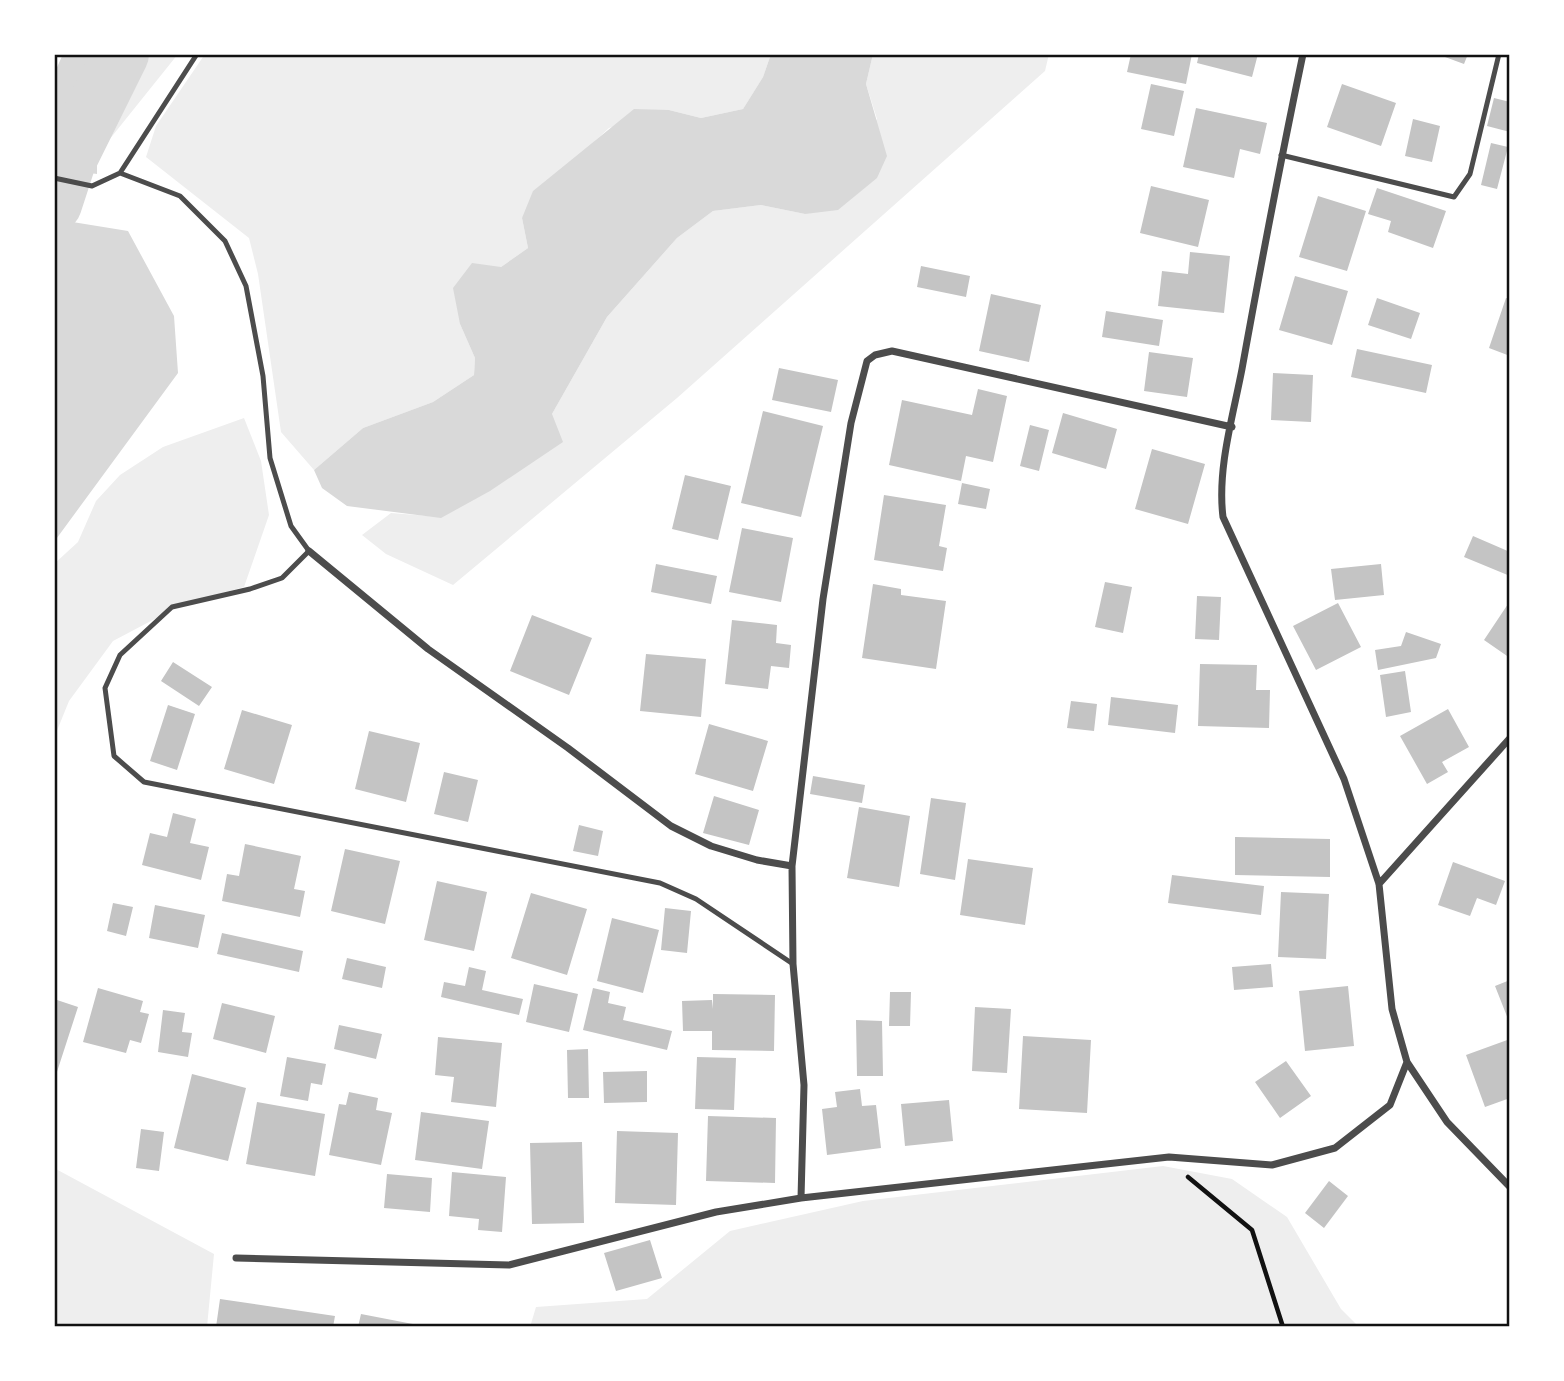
<svg xmlns="http://www.w3.org/2000/svg" width="1564" height="1381" font-family="'Libre Baskerville',serif">
<style>
.green{fill:#eee}
.water{fill:#d9d9d9}
.lines{fill:none;stroke-linecap:round;stroke-linejoin:round}
.river{stroke:#d9d9d9;stroke-width:56}
.building{fill:#c4c4c4}
.path{stroke:#111;stroke-width:4.5}
.service{stroke:#4c4c4c;stroke-width:5}
.minor{stroke:#4c4c4c;stroke-width:7}
.neatline{fill:none;stroke:#111;stroke-width:2.5}
</style>
<rect width="100%" height="100%" fill="#fff"/>
<!-- green -->
<path class="green" d="M139 54H178L97 155V117Z
M205 54H771L763 77 743 109 701 118 669 110 609 128 577 158 522 218 528 248 501 267 460 324 475 358 474 375 433 402 363 428 314 470 281 432 258 274 249 238 146 157 156 126Z
M873 54H1049L1045 71 677 398 453 585 386 554 362 535 391 513 441 517 552 414 607 317 677 238 713 211 761 205 805 214 877 119 866 84Z
M244 418 261 461 269 515 244 587 183 604 113 641 69 701 54 738V564L78 542 96 501 120 475 163 447Z
M1163 1166 1232 1179 1287 1217 1341 1309 1359 1327H530L536 1307 647 1299 730 1231 863 1201Z
M54 1168 214 1254 207 1327H54Z"/>
<!-- water -->
<path class="water" d="M63 54H139L97 117V174L54 168V74Z
M771 54H873L866 84 887 156 877 178 838 210 805 214 761 205 713 211 677 238 607 317 552 414 563 442 490 491 441 518 347 506 322 488 314 470 363 428 433 402 474 375 475 358 460 324 453 288 472 263 501 267 528 248 522 218 533 191 634 109 669 110 701 118 743 109 763 77Z
M54 219 128 231 174 316 178 373 54 542Z"/>
<g class="lines">
<!-- river -->
<path class="river" d="M54 204 68 161 121 54"/>
</g>
<!-- building -->
<path class="building" d="M1131 54H1192L1186 84 1127 72Z
M1199 54H1258L1252 77 1197 63Z
M1446 54H1468L1464 64 1445 57Z
M1151 84 1184 91 1174 136 1141 129Z
M1342 84 1396 103 1381 146 1327 127Z
M1494 98 1510 102V132L1487 126Z
M1196 108 1267 123 1260 154 1240 149 1234 178 1183 167Z
M1413 119 1440 126 1432 162 1405 156Z
M1491 143 1508 147 1497 189 1481 185Z
M1151 186 1209 200 1198 247 1140 233Z
M1377 188 1446 211 1433 248 1388 232 1391 221 1368 214Z
M1318 196 1366 211 1347 271 1299 257Z
M1190 252 1230 256 1224 313 1158 306 1162 271 1188 274Z
M921 266 970 276 966 297 917 287Z
M1295 276 1348 291 1332 345 1279 330Z
M991 294 1041 305 1029 362 979 351Z
M1377 298 1420 313 1411 339 1368 325Z
M1506 298 1510 299V356L1489 348Z
M1106 311 1163 320 1159 346 1102 337Z
M1357 349 1432 365 1426 393 1351 377Z
M1149 352 1193 358 1187 397 1144 391Z
M779 368 838 380 831 412 772 400Z
M1273 373 1313 375 1311 422 1271 420Z
M978 389 1007 396 993 462 966 456 961 481 889 465 902 400 972 415Z
M763 411 823 426 801 517 741 503Z
M1063 413 1117 429 1106 469 1052 453Z
M1030 425 1049 430 1039 471 1020 466Z
M1152 449 1205 464 1188 524 1135 509Z
M685 475 731 486 718 540 672 529Z
M962 483 990 489 986 509 958 504Z
M884 495 946 505 939 546 947 548 943 571 874 560Z
M742 528 793 538 781 602 729 592Z
M1473 536 1510 552V576L1464 557Z
M656 564 717 576 711 604 651 592Z
M1381 564 1384 595 1335 600 1331 569Z
M1105 582 1132 587 1123 633 1095 627Z
M873 584 901 589V595L946 601 936 669 862 658Z
M1197 596 1221 597 1219 640 1195 639Z
M1510 601V658L1484 640Z
M1338 603 1361 647 1316 670 1293 626Z
M532 615 592 638 569 695 510 671Z
M732 620 777 625 776 643 791 645 789 668 771 666 768 689 725 684Z
M1406 632 1441 644 1436 658 1378 670 1375 650 1401 646Z
M646 654 706 659 701 717 640 711Z
M173 662 212 687 199 706 161 681Z
M1200 664 1257 665 1256 690H1270L1269 728 1198 726Z
M1405 671 1411 712 1386 717 1380 675Z
M1111 697 1178 705 1175 733 1108 725Z
M1071 701 1097 704 1094 731 1067 728Z
M168 705 195 714 177 770 150 761Z
M1448 709 1469 747 1442 762 1448 772 1427 784 1400 736Z
M242 710 292 725 274 784 224 769Z
M709 724 768 741 753 791 695 774Z
M369 731 420 743 406 802 355 789Z
M444 772 478 780 468 822 434 814Z
M813 776 865 785 862 803 810 794Z
M714 796 759 810 749 845 703 833Z
M931 798 966 803 955 880 920 874Z
M859 807 910 816 899 887 847 878Z
M173 813 196 819 190 843 209 847 201 880 142 865 150 833 167 837Z
M579 825 603 831 598 856 573 851Z
M1235 837 1330 839V877L1235 875Z
M245 844 301 856 294 889 305 891 300 917 222 901 227 874 239 876Z
M345 849 400 861 385 924 331 911Z
M968 859 1033 868 1025 925 960 915Z
M1453 862 1505 881 1496 905 1477 898 1470 916 1438 905Z
M1172 875 1264 886 1261 915 1168 903Z
M437 881 487 892 474 951 424 940Z
M1281 892 1329 894 1326 959 1278 957Z
M531 893 587 909 567 975 511 958Z
M113 903 133 907 126 936 107 931Z
M155 905 205 915 198 948 149 938Z
M665 908 691 911 687 953 661 950Z
M612 918 659 930 643 993 597 981Z
M222 933 303 951 299 972 217 954Z
M347 958 386 967 382 988 342 979Z
M1271 964 1273 987 1234 990 1232 967Z
M469 967 486 971 482 990 523 999 519 1015 441 997 444 982 465 986Z
M1510 980V1024L1495 986Z
M534 984 578 994 569 1032 526 1022Z
M1348 986 1354 1046 1305 1051 1299 991Z
M98 988 143 1001 140 1012 149 1014 141 1043 130 1040 126 1053 83 1042Z
M593 988 610 992 608 1003 626 1007 623 1020 672 1031 667 1050 583 1030Z
M890 992H911L910 1026H889Z
M713 994 775 995 774 1051 712 1050V1031H683L682 1001 712 1000 713 1009Z
M54 999 78 1007 55 1078H54Z
M222 1003 275 1016 266 1053 213 1039Z
M975 1007 1011 1009 1007 1073 972 1071Z
M163 1010 185 1013 182 1032 192 1033 188 1057 158 1052Z
M856 1020 882 1021 883 1076H857Z
M339 1025 382 1034 376 1059 334 1049Z
M1023 1036 1091 1040 1087 1113 1019 1109Z
M438 1037 502 1043 496 1107 451 1102 454 1077 435 1075Z
M1510 1039V1098L1485 1107 1466 1055Z
M588 1049 589 1098H568L567 1050Z
M287 1057 326 1064 322 1085 311 1083 308 1101 280 1096Z
M697 1057 736 1058 734 1110 695 1109Z
M1286 1061 1311 1096 1280 1118 1255 1082Z
M647 1071V1102L604 1103 603 1072Z
M192 1074 246 1088 228 1161 174 1148Z
M860 1089 862 1106 876 1105 881 1148 827 1155 822 1109 837 1107 835 1092Z
M349 1092 378 1098 376 1110 392 1113 381 1165 329 1155 339 1104 346 1105Z
M949 1100 953 1141 905 1146 901 1104Z
M257 1102 325 1114 315 1176 246 1164Z
M421 1112 489 1121 482 1169 415 1160Z
M708 1116 776 1118 775 1183 706 1181Z
M141 1129 164 1132 159 1171 136 1168Z
M617 1131 678 1133 676 1205 615 1203Z
M582 1142 584 1223 532 1224 530 1143Z
M452 1172 506 1177 502 1232 478 1230 479 1219 449 1216Z
M387 1174 432 1178 430 1212 384 1208Z
M1329 1181 1348 1196 1324 1228 1305 1213Z
M650 1240 662 1278 616 1291 604 1253Z
M220 1299 335 1316 333 1327H216Z
M361 1314 418 1325V1327H358Z"/>
<g class="lines">
<!-- path -->
<path class="path" d="M1188 1177 1252 1230 1283 1327"/>
<!-- service -->
<path class="service" d="M1281 155 1454 197 1470 174 1499 54
M120 173 180 196 225 241 246 286 263 376 270 458 291 526 309 551 282 578 250 589 172 607 120 655 105 688 114 756 144 782 660 883 696 899 793 964
M54 178 92 186 120 173 197 54"/>
<!-- minor -->
<path class="minor" d="M1303 54C1281 159 1261 264 1242 369 1233 416 1217 469 1223 517L1344 779 1379 884 1392 1009 1407 1062 1447 1122 1510 1187
M309 551 428 649 568 748 671 826 711 846 757 860 792 866
M1379 884 1510 738
M801 1198 804 1085 793 964 792 866 823 599 851 423 867 361 875 355 892 351 1232 427
M236 1258 509 1265 716 1212 801 1198 1169 1157 1272 1165 1335 1148 1390 1105 1407 1062"/>
</g>
<!-- border -->
<rect width="1564" height="1381" fill="none" stroke="#ffffff" stroke-width="112"/>
<rect x="56" y="56" width="1452" height="1269" class="neatline"/>
</svg>
